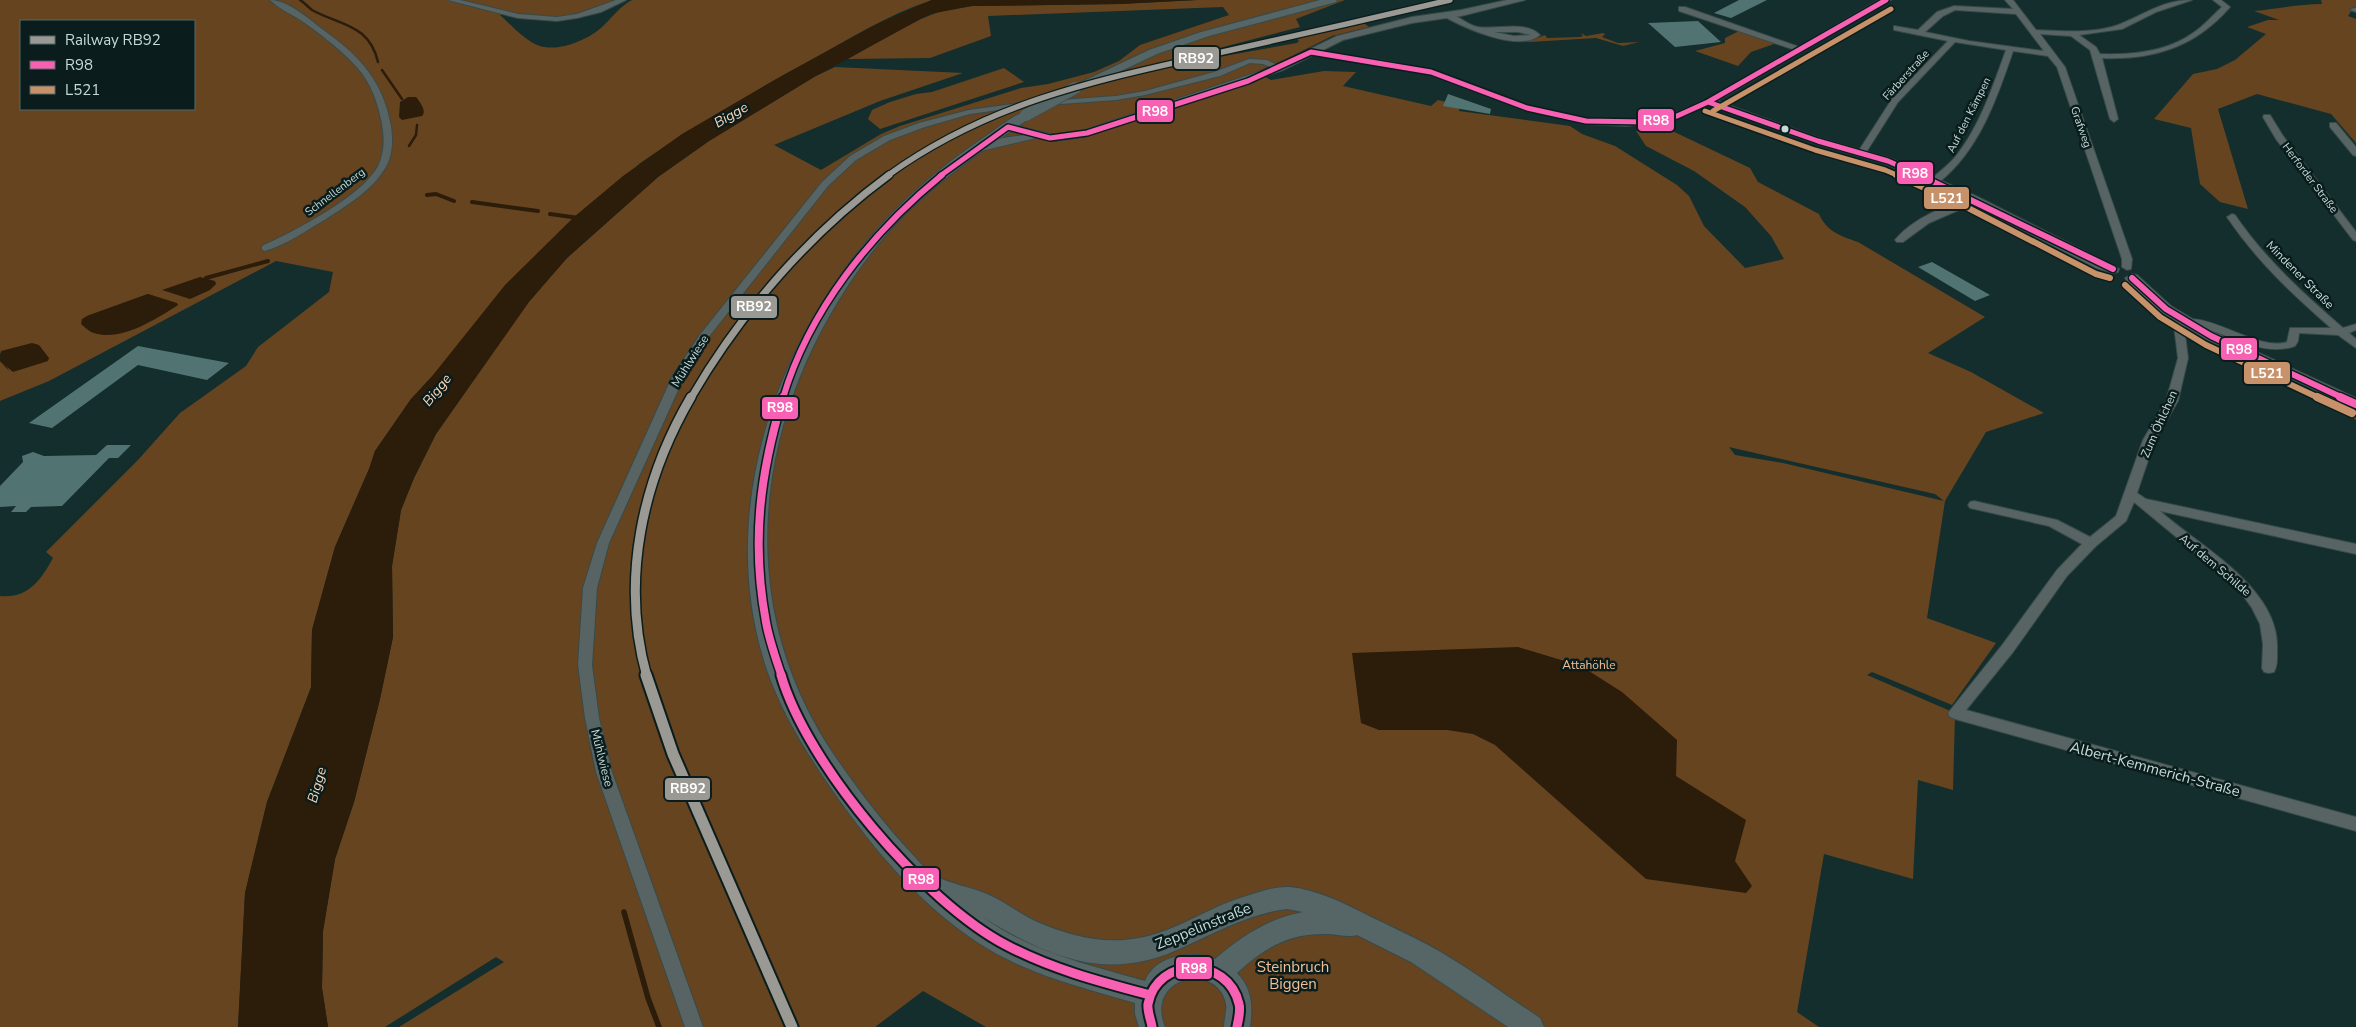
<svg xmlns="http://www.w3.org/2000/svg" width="2356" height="1027" font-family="'Nunito Sans',sans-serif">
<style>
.green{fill:#674420;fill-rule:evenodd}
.water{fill:#2c1c0a}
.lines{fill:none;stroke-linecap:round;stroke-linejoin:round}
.stream-far2{stroke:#2c1c0a;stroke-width:2.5}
.stream-far1{stroke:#2c1c0a;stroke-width:4}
.stream{stroke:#2c1c0a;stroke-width:5.5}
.building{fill:#517473}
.minor-casing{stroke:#354b4a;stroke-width:2}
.tertiary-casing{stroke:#354b4a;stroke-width:2}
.secondary-casing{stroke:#354b4a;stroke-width:2}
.minor{fill:#586463;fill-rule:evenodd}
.tertiary{fill:#586463;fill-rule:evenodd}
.secondary{fill:#566565;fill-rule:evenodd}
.secondary-bridge-casing{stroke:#354b4a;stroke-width:13;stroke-linecap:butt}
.secondary-bridge{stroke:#566565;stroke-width:12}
.bus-1-far3-casing{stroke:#0a1d1c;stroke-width:8}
.bus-1-far2-casing{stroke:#0a1d1c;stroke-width:9}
.bus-1-far1-casing{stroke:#0a1d1c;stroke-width:11}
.bus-1-casing{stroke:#0a1d1c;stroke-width:13}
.bus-2-far2-casing{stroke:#0a1d1c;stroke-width:8}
.bus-2-far1-casing{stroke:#0a1d1c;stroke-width:9}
.bus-2-casing{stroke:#0a1d1c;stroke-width:11}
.bus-1-far3{stroke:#f860b3;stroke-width:5}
.bus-1-far2{stroke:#f860b3;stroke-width:6}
.bus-1-far1{stroke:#f860b3;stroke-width:8}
.bus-1{stroke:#f860b3;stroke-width:9}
.bus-2-far2{stroke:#c7916a;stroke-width:5}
.bus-2-far1{stroke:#c7916a;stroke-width:6}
.bus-2{stroke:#c7916a;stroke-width:8}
.rail-1-far3-casing{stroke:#0a1d1c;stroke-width:8}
.rail-1-far2-casing{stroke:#0a1d1c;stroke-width:10}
.rail-1-far1-casing{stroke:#0a1d1c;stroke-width:12}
.rail-1-casing{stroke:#0a1d1c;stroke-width:15}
.rail-1-far3{stroke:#9b9993;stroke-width:5.5}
.rail-1-far2{stroke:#9b9993;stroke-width:7}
.rail-1-far1{stroke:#9b9993;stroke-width:9}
.rail-1{stroke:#9b9993;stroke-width:11}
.bus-dot{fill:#c4dbd9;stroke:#0a1d1c;stroke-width:2}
.labels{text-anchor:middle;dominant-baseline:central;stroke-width:5;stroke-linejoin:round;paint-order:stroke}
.far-street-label{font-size:11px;fill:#c4dbd9;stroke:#0a1d1c}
.street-label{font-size:12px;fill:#c4dbd9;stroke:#0a1d1c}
.park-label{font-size:12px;fill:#f4bf94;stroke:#0a1d1c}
.water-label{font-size:14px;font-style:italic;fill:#f9d5b8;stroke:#0a1d1c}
.near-street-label{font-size:15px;fill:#c4dbd9;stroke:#0a1d1c}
.near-park-label{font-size:15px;fill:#f4bf94;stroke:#0a1d1c}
.line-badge{stroke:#0a1d1c;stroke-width:2}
.badge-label{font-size:14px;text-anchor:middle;font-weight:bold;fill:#fff}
</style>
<rect width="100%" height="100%" fill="#132e2c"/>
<!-- green -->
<path class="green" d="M0 0H615C593 10 573 19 547 18 531 17 516 10 500 15 511 25 526 42 540 46 559 52 587 40 601 28 612 18 619 7 632 0H932C889 14 849 39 809 61 751 93 694 126 639 164L411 399 375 451 369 469 335 547 312 630 311 687 267 802 245 893 238 1027H0V596C28 599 41 580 53 558L46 552 138 460 180 413 246 366 258 347 329 292 333 272 276 261 49 381 0 401V361L9 371 0 352ZM21 21H194V109H21ZM148 294 178 305 135 328 87 316Z
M1197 0H1345L1296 19 1300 27 1170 61 1173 65 1297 43 1299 41 1297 39 1364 23 1369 27 1332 36 1286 59 1256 72 1271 80 1324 71 1356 72 1343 86 1431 106 1438 100 1460 105 1459 111 1570 126 1582 134 1615 146 1677 185 1689 196 1704 226 1745 268 1784 259 1771 236 1745 207 1694 171 1646 146 1636 131 1664 127 1750 168 1758 182 1819 214C1827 232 1841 236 1858 242L1985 317 1928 353 1971 372 2044 413 1986 432 1945 501 1927 618 1996 643 1952 705 1872 672 1867 675 1955 713 1953 790 1918 780 1913 879 1824 854 1797 1012 1819 1027H986L923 991 875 1027H399L504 962 496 957 385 1027H328L322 988 323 931 335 859 354 802 380 699 393 637 392 566 401 510 414 478 436 434 528 302 567 258 658 177 709 141 814 77 835 67 963 73 880 101 774 145 821 170 881 134 900 126 1021 88 1048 84 1094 72 1119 61 1140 45 1229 15 1223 7 988 16 991 36 930 58 848 59 913 22 944 10 972 6 1120 4ZM1729 447 1935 494 1944 501 1783 463 1735 455Z
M2321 0H2356V8H2353L2348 16 2356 19V143L2331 114 2257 94 2218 109 2248 209 2220 202 2200 184 2191 128 2154 119 2193 74 2217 69 2235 60 2266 34 2247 27 2268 20H2279L2254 11C2277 9 2298 4 2322 4Z
M1739 31 1777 43 1751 52 1738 66 1695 51 1725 43V38Z
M1581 33 1586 36 1603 33 1605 34 1602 37 1618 43 1639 42 1623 46 1596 38 1530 42 1518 40H1532L1545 35 1547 38 1580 37 1583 36Z
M1004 68 1024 82 880 129 868 119 872 110 890 102 916 94 932 92Z
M2324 395 2356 409V420L2331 405Z"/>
<!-- water -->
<path class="water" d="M932 0H1197L1120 4 972 6 930 14 814 77 709 141 658 177 567 258 529 302 436 434 414 478 401 510 392 566 393 637 380 699 354 802 335 859 323 931 322 988 328 1027H238L245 893 267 802 311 688 312 630 335 547 369 469 375 451 411 399 433 375 505 285 574 217 623 176 682 134 778 78 877 24Z
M408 97H416C420 102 427 111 422 116L402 120 399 117 400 102Z
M200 277 215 281 216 284 210 290 190 299 162 290Z
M148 294 177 303 178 305C156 319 121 342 94 333 89 332 85 327 81 324L82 319 87 316Z
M32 343 39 345 49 358 48 361 13 372 0 361 1 351Z
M1518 647 1581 666 1622 692 1677 740 1676 776 1746 820 1735 861 1752 886 1746 893 1646 879 1495 745 1473 734 1447 730H1379L1361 723 1352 653Z"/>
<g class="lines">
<!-- stream-far2 -->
<path class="stream-far2" d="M300 0C305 3 308 7 312 10 341 26 369 24 378 62
M382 70 402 99
M409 146 416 135 417 125"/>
<!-- stream-far1 -->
<path class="stream-far1" d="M427 195 436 194 454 201
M472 202 538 211
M550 214 579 218
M206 278 268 261"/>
<!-- stream -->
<path class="stream" d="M624 912 648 998 659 1027"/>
</g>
<!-- building -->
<path class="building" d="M1739 0H1767L1731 18 1714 13Z
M1698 21 1721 42 1675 47 1648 23Z
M1448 94 1491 109 1490 114 1443 106Z
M1932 262 1969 283 1990 295 1975 301 1918 267Z
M138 346 229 363 207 380 138 365 52 428 29 423Z
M107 445H131L118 458H109L62 506 31 507 26 512H11L16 506 0 507V486L23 462 22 456 33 452 44 456 96 455Z"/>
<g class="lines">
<!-- minor casing -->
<g class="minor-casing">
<path id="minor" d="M270 0C289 0 311 21 326 32 361 57 383 82 391 126 393 141 393 157 384 170 371 191 346 206 326 219 307 230 286 245 265 251L262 250V246C293 232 365 195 379 164 386 148 384 131 380 115 375 94 368 78 352 62 336 46 318 32 299 19 289 13 278 8 270 0Z
M448 0H460L518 14 557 17 577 14 616 0H626L601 12 577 18 557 21 518 18Z
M2005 0H2013L2036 30C2062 31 2093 34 2118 25 2144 15 2162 0 2192 0L2156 12 2122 29 2079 35 2096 47 2100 54C2131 55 2167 52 2193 33 2204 26 2212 16 2222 7L2213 0H2221L2230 7C2195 47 2154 60 2102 58L2118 119 2114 122 2110 119 2090 50 2071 36 2040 34 2065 67 2132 259 2131 269 2127 270 2122 267V259L2057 67 2048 56 2013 51C1997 98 1979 151 1938 183L1930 181C1938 172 1948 166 1956 156 1980 126 1993 86 2006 50L1955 42 1898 102 1865 154 1858 152 1892 99 1948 41 1894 30V26L1918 30 1937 12 1954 6 2013 9ZM1955 10 2016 14 2044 51 1969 41 1925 32 1943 16Z
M1679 7H1685L1805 49 1798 51 1679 11Z
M2354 8H2356V12L2350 10Z
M1445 13C1457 13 1466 25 1478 27 1497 30 1525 20 1540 35 1519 53 1465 28 1445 17ZM1494 32H1518L1531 35 1514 36Z
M1308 50 1386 61 1431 70 1530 107 1586 119 1626 121 1646 120 1674 114 1705 100 1712 102 1685 116 1666 122 1626 126 1586 124 1524 110 1428 74 1311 54H1308Z
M1249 59 1267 60 1283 68 1279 70 1263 64 1250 63 1220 76 1145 95 1116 100 1019 107 970 114 925 127 890 140 856 160 828 186 707 339 684 377 609 543 597 588 592 665 599 718 612 772 703 1027H685L596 772 585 718 578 665 583 588 597 543 672 377 699 336 822 182 850 156 884 136 919 123 969 110 1019 103 1116 96 1145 91 1214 72Z
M2264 115H2270L2283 136 2356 232V241L2353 240 2276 139 2263 117Z
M2330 123H2336L2356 147V156L2353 155 2330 127Z
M1974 197 1977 198V202L1929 223 1903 242H1897L1895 240C1913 218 1948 204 1974 197Z
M2232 214 2235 215C2265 259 2303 293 2343 328L2356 324V330L2349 333 2356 339V348L2338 335 2299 333 2298 341 2295 346C2255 361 2204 317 2184 327L2188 358 2178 401 2155 440 2137 493 2146 499 2356 544V554L2160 511C2199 546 2280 588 2277 649 2277 657 2278 665 2274 672L2269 673 2264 672 2262 668 2263 644 2260 624 2252 608 2242 594 2227 579 2134 502 2126 521 2096 546 2067 576 2013 652 1966 710 2356 817V831L1955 719 1950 717 1948 713 2003 644 2057 570 2082 544 2049 526 1970 508 1968 505 1970 502 1974 501 2057 520 2090 537 2116 516 2143 440 2166 401 2178 358 2174 326C2197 301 2255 353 2287 342L2290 328H2331C2292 294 2256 260 2227 217Z"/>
</g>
<!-- tertiary casing -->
<g class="tertiary-casing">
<path id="tertiary" d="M1507 0H1525L1461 16 1412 23 1343 40 1283 70 1084 137 1056 141 1036 138 977 152 971 149 973 147 1003 138 1024 135 1004 129V125L1008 124 1056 135 1079 132 1275 66 1337 36 1412 17 1461 10Z
M1879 0H1891L1717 101 1822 139 1892 159 1978 197 2106 262 2119 269 2118 272 2113 273 2096 268 1970 203 1884 163 1814 143 1703 102Z
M2132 274 2137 275 2171 306 2216 333 2356 398V409L2206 339 2161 312 2127 281 2125 278Z"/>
</g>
<!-- secondary casing -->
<g class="secondary-casing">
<path id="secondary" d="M1320 0H1337L1336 2 1209 36 1157 54 1079 91H1071L1069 88 1149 50 1201 32Z
M1026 111 1030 112 1032 115 1030 118C976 155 921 191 879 243 759 392 723 591 834 755 858 790 883 823 912 854 919 861 926 871 935 876 951 884 970 887 987 894 1004 901 1018 913 1035 921 1078 940 1119 948 1164 931 1189 922 1211 908 1237 899 1254 894 1272 886 1290 887 1319 890 1345 904 1371 917 1390 926 1409 935 1428 945 1467 966 1503 994 1540 1018L1544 1027H1508L1411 962 1357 935C1348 938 1336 934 1326 934 1289 933 1264 948 1237 973 1252 988 1253 1007 1250 1027H1224C1224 1020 1227 1011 1226 1004 1218 961 1144 976 1165 1027H1139L1135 1014V1003C1087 989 1034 976 990 950 931 915 882 860 843 805 813 763 784 719 767 670 720 529 764 376 851 261 889 211 934 171 986 136 998 128 1012 116 1026 111ZM1287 909 1303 912C1267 919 1242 936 1215 959 1191 950 1156 955 1145 981 1089 965 1032 952 984 918 1047 956 1105 982 1177 950 1214 934 1247 914 1287 909Z"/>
</g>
<!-- minor -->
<use href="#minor" class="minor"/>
<!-- tertiary -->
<use href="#tertiary" class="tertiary"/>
<!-- secondary -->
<use href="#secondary" class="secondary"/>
<!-- secondary-bridge casing -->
<g class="secondary-bridge-casing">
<path id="secondary-bridge" d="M1026 115 1075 88"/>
</g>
<!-- secondary-bridge -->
<use href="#secondary-bridge" class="secondary-bridge"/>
<!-- bus-1-far3 casing -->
<g class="bus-1-far3-casing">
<path id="bus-1-far3" d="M1708 102 1818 141 1888 161 1922 176
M940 176 1008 127 1050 138 1087 133 1248 81 1311 52 1431 72 1527 108 1586 121 1646 122 1677 116 1708 102 1886 0"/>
</g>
<!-- bus-1-far2 casing -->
<g class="bus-1-far2-casing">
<path id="bus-1-far2" d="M1919 175 2113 269
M2132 278 2166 309 2211 336 2343 398
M783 398C809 310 872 232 942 175"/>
</g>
<!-- bus-1-far1 casing -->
<g class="bus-1-far1-casing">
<path id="bus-1-far1" d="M2340 397 2356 404
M782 677C776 659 769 640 766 622 751 542 760 473 783 397"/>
</g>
<!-- bus-1 casing -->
<g class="bus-1-casing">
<path id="bus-1" d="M781 675C807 765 924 902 1006 945 1051 969 1101 982 1150 995
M1152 1027C1151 1020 1147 1011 1148 1004 1157 956 1228 956 1239 1004 1241 1011 1238 1020 1237 1027"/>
</g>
<!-- bus-2-far2 casing -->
<g class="bus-2-far2-casing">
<path id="bus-2-far2" d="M1705 111 1815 150 1885 170 1899 176
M1713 111 1891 9"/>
</g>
<!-- bus-2-far1 casing -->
<g class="bus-2-far1-casing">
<path id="bus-2-far1" d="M1896 175 1970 209 2096 274 2110 278
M2125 285 2160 317 2206 345 2319 398"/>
</g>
<!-- bus-2 casing -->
<g class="bus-2-casing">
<path id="bus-2" d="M2317 397 2352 413"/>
</g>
<!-- bus-1-far3 -->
<use href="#bus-1-far3" class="bus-1-far3"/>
<!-- bus-1-far2 -->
<use href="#bus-1-far2" class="bus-1-far2"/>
<!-- bus-1-far1 -->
<use href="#bus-1-far1" class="bus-1-far1"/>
<!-- bus-1 -->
<use href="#bus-1" class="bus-1"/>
<!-- bus-2-far2 -->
<use href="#bus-2-far2" class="bus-2-far2"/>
<!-- bus-2-far1 -->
<use href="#bus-2-far1" class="bus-2-far1"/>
<!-- bus-2 -->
<use href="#bus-2" class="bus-2"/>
<!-- rail-1-far3 casing -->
<g class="rail-1-far3-casing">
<path id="rail-1-far3" d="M887 176C989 102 1097 80 1218 53 1295 36 1373 18 1450 0"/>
</g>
<!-- rail-1-far2 casing -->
<g class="rail-1-far2-casing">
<path id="rail-1-far2" d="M691 398C741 312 809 234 889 175"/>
</g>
<!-- rail-1-far1 casing -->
<g class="rail-1-far1-casing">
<path id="rail-1-far1" d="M647 677C620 581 642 481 691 397"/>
</g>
<!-- rail-1 casing -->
<g class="rail-1-casing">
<path id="rail-1" d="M646 675 673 754 792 1027"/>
</g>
<!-- rail-1-far3 -->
<use href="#rail-1-far3" class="rail-1-far3"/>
<!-- rail-1-far2 -->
<use href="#rail-1-far2" class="rail-1-far2"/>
<!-- rail-1-far1 -->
<use href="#rail-1-far1" class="rail-1-far1"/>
<!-- rail-1 -->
<use href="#rail-1" class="rail-1"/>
</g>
<!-- markers -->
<circle class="bus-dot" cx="1785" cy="129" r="4.5"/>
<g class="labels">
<!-- far-street labels -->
<g class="far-street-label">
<text transform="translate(1906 75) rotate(-48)">Färberstraße</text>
<text transform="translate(1969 115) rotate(-63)">Auf den Kämpen</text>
<text transform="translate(2081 127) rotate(71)">Grafweg</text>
<text transform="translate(2310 178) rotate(53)">Herforder Straße</text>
<text transform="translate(335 192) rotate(-37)">Schnellenberg</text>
</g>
<!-- street labels -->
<g class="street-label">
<text transform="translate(2300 275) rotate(45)">Mindener Straße</text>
<text transform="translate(690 361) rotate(-58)">Mühlwiese</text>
<text transform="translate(2159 424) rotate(-66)">Zum Öhlchen</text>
<text transform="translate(2215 565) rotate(40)">Auf dem Schilde</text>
<text transform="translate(602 758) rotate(76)">Mühlwiese</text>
</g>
<!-- park labels -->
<g class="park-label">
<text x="1589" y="665">Attahöhle</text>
</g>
<!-- water labels -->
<g class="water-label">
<text transform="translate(731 115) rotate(-30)">Bigge</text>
<text transform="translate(437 390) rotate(-51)">Bigge</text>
<text transform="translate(317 785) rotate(-74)">Bigge</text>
</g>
<!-- near-street labels -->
<g class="near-street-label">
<text transform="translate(2155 769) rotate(15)">Albert-Kemmerich-Straße</text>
<text transform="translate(1203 926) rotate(-22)">Zeppelinstraße</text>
</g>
<!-- near-park labels -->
<g class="near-park-label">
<text x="1293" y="967">Steinbruch<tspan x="1293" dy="17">Biggen</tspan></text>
</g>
</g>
<g class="line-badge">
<rect x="1173" y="46" width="47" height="24" rx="5" fill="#9b9993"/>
<rect x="1136" y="99" width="38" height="24" rx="5" fill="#f860b3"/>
<rect x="1637" y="108" width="38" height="24" rx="5" fill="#f860b3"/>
<rect x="1896" y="161" width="38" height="24" rx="5" fill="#f860b3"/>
<rect x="1923" y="186" width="47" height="24" rx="5" fill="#c7916a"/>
<rect x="730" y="295" width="48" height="24" rx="5" fill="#9b9993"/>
<rect x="2220" y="337" width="38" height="24" rx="5" fill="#f860b3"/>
<rect x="2243" y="361" width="48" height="24" rx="5" fill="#c7916a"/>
<rect x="761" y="396" width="38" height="24" rx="5" fill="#f860b3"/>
<rect x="664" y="777" width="47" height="24" rx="5" fill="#9b9993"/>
<rect x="902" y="867" width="38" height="24" rx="5" fill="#f860b3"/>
<rect x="1175" y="956" width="38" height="24" rx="5" fill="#f860b3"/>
</g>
<g class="badge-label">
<text x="1196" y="63">RB92</text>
<text x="1155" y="116">R98</text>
<text x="1656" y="125">R98</text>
<text x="1915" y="178">R98</text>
<text x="1947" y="203">L521</text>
<text x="754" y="311">RB92</text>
<text x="2239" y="354">R98</text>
<text x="2267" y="378">L521</text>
<text x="780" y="412">R98</text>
<text x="688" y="793">RB92</text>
<text x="921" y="884">R98</text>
<text x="1194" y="973">R98</text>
</g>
<!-- legend -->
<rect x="20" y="20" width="175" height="90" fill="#0a1d1c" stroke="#546968"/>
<rect x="30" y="36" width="25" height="8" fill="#9b9993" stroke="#546968"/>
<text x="65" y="45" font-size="15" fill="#c4dbd9">Railway RB92</text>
<rect x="30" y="61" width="25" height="8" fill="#f860b3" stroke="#546968"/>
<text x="65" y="70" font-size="15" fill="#c4dbd9">R98</text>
<rect x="30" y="86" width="25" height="8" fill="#c7916a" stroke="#546968"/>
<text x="65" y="95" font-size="15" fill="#c4dbd9">L521</text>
</svg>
